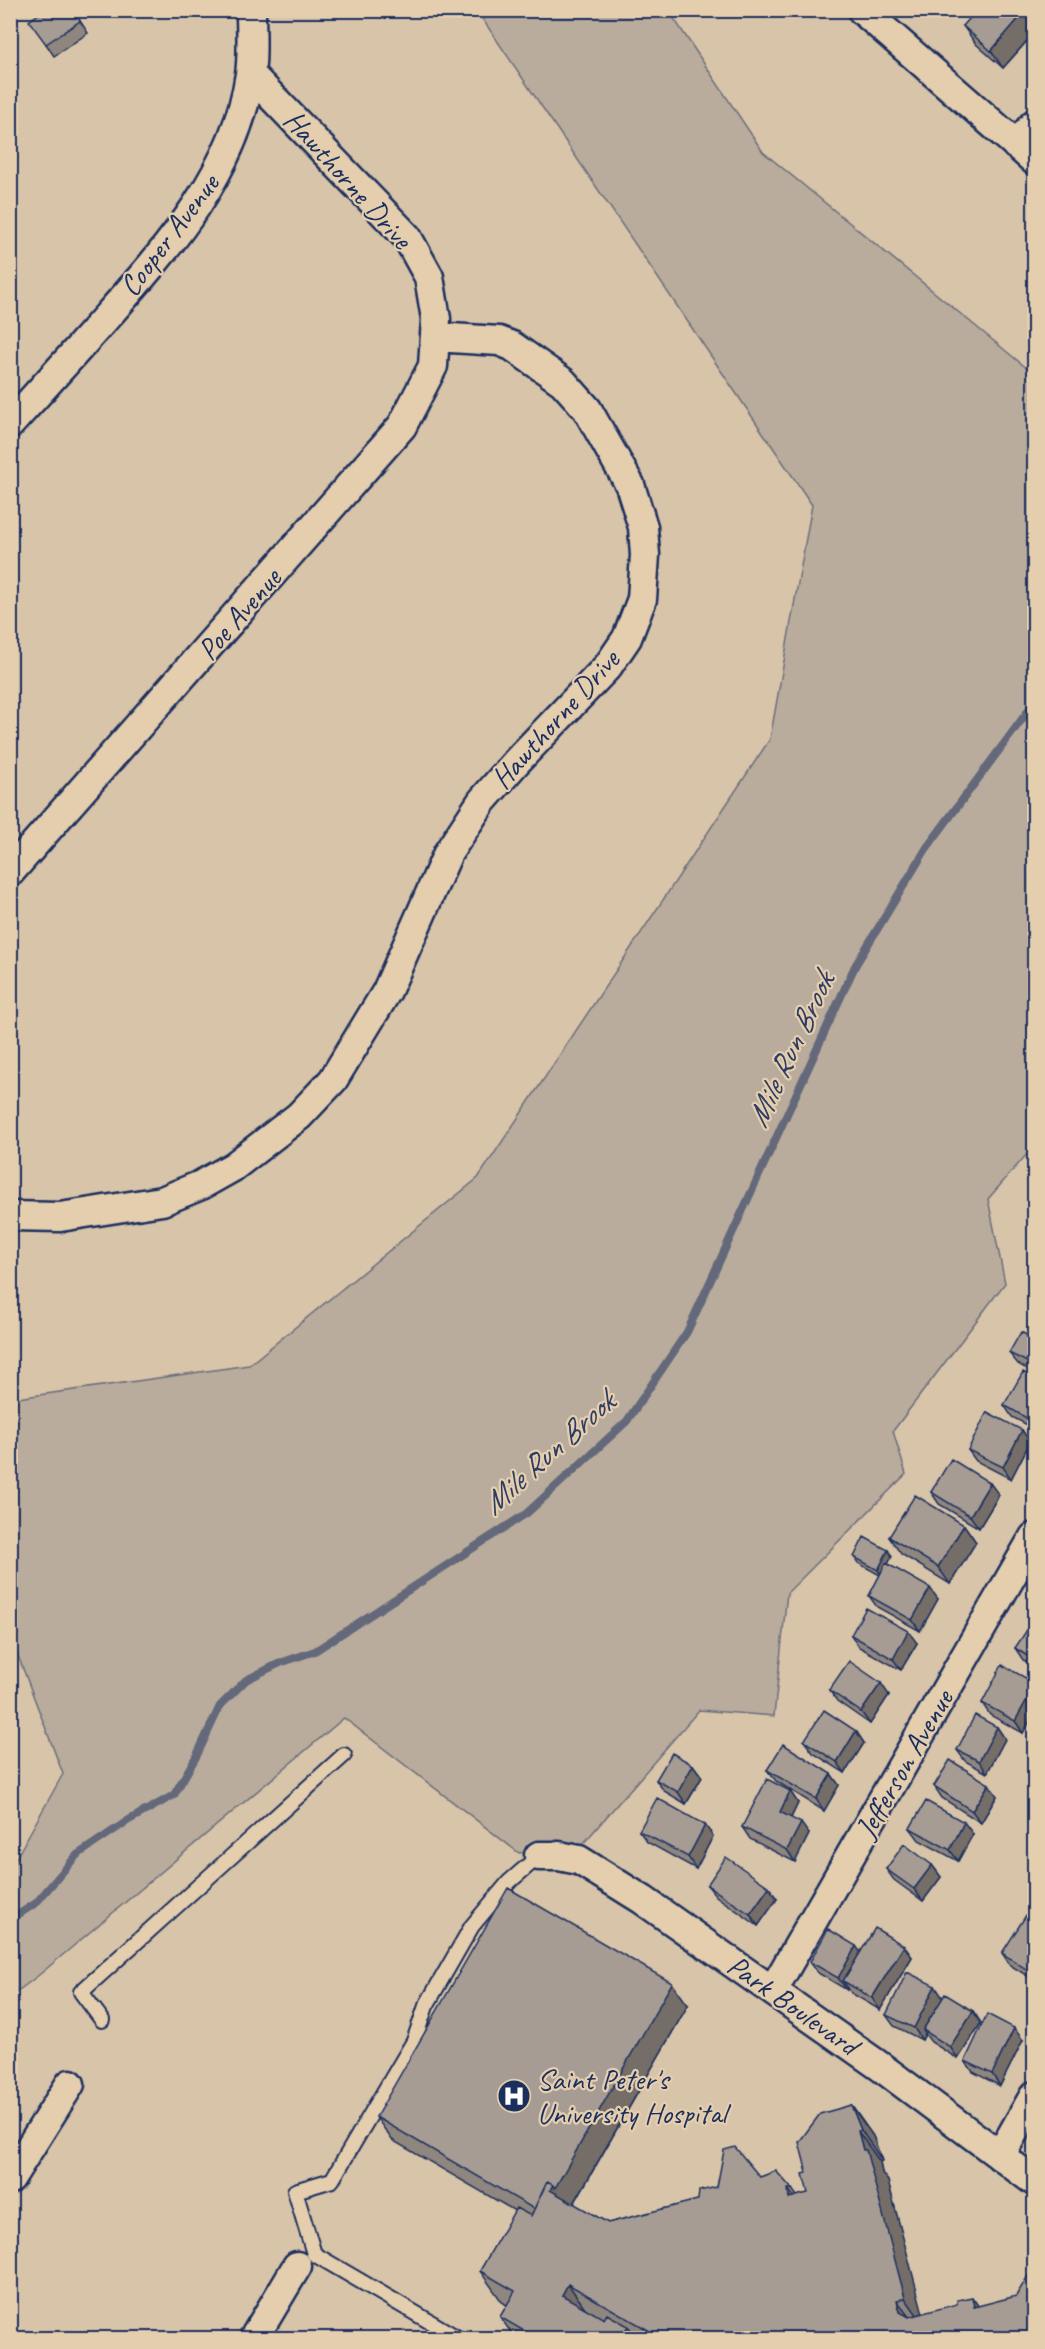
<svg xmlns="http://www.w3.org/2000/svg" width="1045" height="2349" font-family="Caveat,sans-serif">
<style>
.green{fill:#b9ac9c;stroke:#6a6e7d;stroke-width:1.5}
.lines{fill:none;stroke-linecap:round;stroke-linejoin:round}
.stream{stroke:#63677a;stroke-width:8}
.service-casing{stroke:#1b2f5e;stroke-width:18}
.minor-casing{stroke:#1b2f5e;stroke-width:33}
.service{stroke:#e4cead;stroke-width:14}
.minor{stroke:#e4cead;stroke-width:28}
.wall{fill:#8f867f;stroke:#1b2f5e;stroke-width:1.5}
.shaded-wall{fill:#746d68;stroke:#1b2f5e;stroke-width:1.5}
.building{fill:#a69c94;stroke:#1b2f5e;stroke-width:1.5}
.labels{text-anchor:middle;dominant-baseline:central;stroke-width:4.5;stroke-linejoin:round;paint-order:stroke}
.street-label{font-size:30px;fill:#1b2f5e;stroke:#e4cead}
.poi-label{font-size:30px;fill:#1b2f5e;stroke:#e4cead;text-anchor:start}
.water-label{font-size:32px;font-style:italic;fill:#2d3d65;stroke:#e4cead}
</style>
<rect width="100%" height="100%" fill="#d8c4a8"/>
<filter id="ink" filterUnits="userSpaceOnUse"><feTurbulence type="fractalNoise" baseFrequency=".0167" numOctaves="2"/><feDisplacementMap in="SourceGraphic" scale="12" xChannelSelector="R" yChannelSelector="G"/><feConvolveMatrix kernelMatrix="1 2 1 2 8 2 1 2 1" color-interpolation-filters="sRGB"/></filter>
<g filter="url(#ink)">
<!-- green -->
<path class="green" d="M477 11H669L763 152 1034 374V1146L988 1199 1005 1283 893 1431 906 1474 787 1593 774 1716 699 1710 582 1845 519 1853 344 1718 39 1975 11 1996V1867L63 1774 11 1637V1399L249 1365 478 1178 770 739 812 505Z"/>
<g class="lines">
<!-- stream -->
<path class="stream" d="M10 1920 36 1903 77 1855 129 1820 174 1795 197 1755 220 1706 246 1680 280 1663 315 1651 527 1513 627 1421 687 1332 855 966 926 849 1034 703"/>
<!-- service casing -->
<g class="service-casing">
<path id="service" d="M102 2020 81 1992 344 1755
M455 2338 456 2337 314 2254 295 2191 332 2180 414 2041 426 2006 472 1926 509 1882 539 1856"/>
</g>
<!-- minor casing -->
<g class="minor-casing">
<path id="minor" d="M862 10 1034 160
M1016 145 1034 124
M10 424C41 390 72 356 102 322 166 250 236 173 250 74 253 54 251 31 251 10
M10 872 402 426 433 366 436 319 429 277 407 237 250 74
M10 1216 60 1217 162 1201 201 1185 233 1167 299 1116 333 1080 387 991 448 853 482 801 517 761 608 666 627 638 642 599 645 555 643 527 630 485 587 409 563 382 512 346 499 341 435 337
M539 1856H559L579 1860 643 1900 881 2067 1034 2181
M773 1990 1034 1537
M1000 2156 1034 2096
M10 2179 70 2084
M254 2338 297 2266"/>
</g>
<!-- service -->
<use href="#service" class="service"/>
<!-- minor -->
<use href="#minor" class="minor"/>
</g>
<!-- wall -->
<path class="wall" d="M73 10 88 33 54 56 46 44Z
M1035 10V32L1003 68 976 44 963 26Z
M1035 1340V1374L1018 1364 1009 1353Z
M1035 1379V1429L1012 1417 1004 1405Z
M1022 1430 1030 1442 1011 1479 976 1461 968 1450Z
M931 1492 999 1495 979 1528 939 1504Z
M964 1525 976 1542 950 1584 901 1554 889 1537Z
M892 1556 888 1564 938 1599 920 1631 877 1607 869 1596 880 1575 858 1563 854 1557Z
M1035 1622V1667L1023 1660 1015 1648Z
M851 1635 917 1643 901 1670 859 1647Z
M1035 1683V1712L1023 1733 990 1715 982 1703Z
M829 1690 889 1695 870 1724 837 1701Z
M997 1727 1005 1739 987 1773 965 1761 957 1750Z
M856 1731 864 1743 845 1773 813 1753 804 1741Z
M693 1765 702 1777 686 1804 664 1791 656 1780Z
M767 1770 831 1774 839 1785 824 1811 776 1781Z
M934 1786 997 1796 981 1823 942 1798Z
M790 1791 798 1803 791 1818 809 1834 795 1862 750 1839 742 1827Z
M705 1825 713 1836 696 1869 647 1842 639 1831Z
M910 1828 973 1834 958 1861 919 1840Z
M932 1865 941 1877 923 1901 894 1880 886 1869Z
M707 1885 777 1899 758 1926 716 1896Z
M1035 1912V1981L1010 1965 1002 1953Z
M904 1946 912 1957 880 2010 851 1993 848 1988 847 1990 818 1973 810 1962 861 1952Z
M943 1998 973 2011 981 2023 958 2059 931 2042 925 2034 922 2040 894 2026 886 2015Z
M688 2005 574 2204 608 2223 698 2200 717 2187 760 2177 792 2189 797 2196 808 2193 807 2173 851 2105 873 2136 882 2161 880 2162 882 2173 888 2181 922 2313 979 2306 1035 2338H515L500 2317 507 2305 502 2302 480 2271 515 2211 392 2140 376 2117Z
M1023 2040 1000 2086 973 2072 965 2061Z"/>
<!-- shaded-wall -->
<path class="shaded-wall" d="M1026 10H1035V32L1003 68 991 51Z
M1035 1413V1426L1030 1420Z
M1022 1430 1030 1442 1011 1479 1003 1467Z
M990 1483 999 1495 979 1528 970 1516Z
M964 1525 976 1542 950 1584 938 1567Z
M888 1550 892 1556 882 1576 878 1570Z
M930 1588 938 1599 920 1631 912 1620Z
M908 1631 917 1643 901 1670 893 1659Z
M881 1683 889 1695 870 1724 861 1712Z
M1035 1685V1712L1023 1733 1015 1721Z
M997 1727 1005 1739 987 1773 979 1761Z
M856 1731 864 1743 845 1773 837 1762Z
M693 1765 702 1777 686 1804 678 1792Z
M831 1774 839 1785 824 1811 816 1799Z
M989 1784 997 1796 981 1823 972 1811Z
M790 1791 798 1803 788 1824 780 1812Z
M964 1822 973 1834 958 1861 950 1850Z
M801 1823 809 1834 795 1862 787 1850Z
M705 1825 713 1836 696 1869 688 1857Z
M932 1865 941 1877 923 1901 914 1889Z
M769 1887 777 1899 758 1926 750 1914Z
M856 1946 865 1958 843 1981 848 1988 847 1990 838 1978Z
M904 1946 912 1957 880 2010 872 1998Z
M1035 1963V1979L1029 1971Z
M672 1983 688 2005 570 2210 550 2190Z
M935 1986 943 1998 923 2030 925 2034 922 2040 914 2028Z
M973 2011 981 2023 958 2059 950 2047Z
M1014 2028 1023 2040 1000 2086 992 2074Z
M851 2105 873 2136 882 2161 861 2130Z
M858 2131 880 2162 882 2173 888 2181 927 2329 905 2298 863 2150Z
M788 2189 810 2220 789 2198Z
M568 2284 590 2315 562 2295Z
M972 2297 994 2328 974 2307Z
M897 2300 919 2331 900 2312Z
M628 2326 637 2338H625L622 2335Z"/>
<!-- building -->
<path class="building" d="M44 10H73L80 21 46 44 29 21Z
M977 10H1026L991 51 963 26Z
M1021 1332 1035 1340V1366L1009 1353Z
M1023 1372 1035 1379V1413L1030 1420 1004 1405Z
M987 1412 1022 1430 1003 1467 968 1450Z
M951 1459 990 1483 970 1516 931 1492Z
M915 1495 964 1525 938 1567 889 1537Z
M864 1537 888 1550 878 1570 854 1557Z
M886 1563 930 1588 912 1620 869 1596Z
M866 1608 908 1631 893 1659 851 1635Z
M1033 1621 1035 1622V1661L1015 1648Z
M849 1661 881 1683 861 1712 829 1690Z
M1002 1665 1035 1683V1685L1015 1721 982 1703Z
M824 1710 856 1731 837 1762 804 1741Z
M975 1715 997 1727 979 1761 957 1750Z
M783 1744 831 1774 816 1799 767 1770Z
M672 1753 693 1765 678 1792 656 1780Z
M950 1760 989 1784 972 1811 934 1786Z
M767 1779 790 1791 780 1812 801 1823 787 1850 742 1827Z
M657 1798 705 1825 688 1857 639 1831Z
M926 1801 964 1822 950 1850 910 1828Z
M904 1844 932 1865 914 1889 886 1869Z
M726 1857 769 1887 750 1914 707 1885Z
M1035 1881V1890L1030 1887Z
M508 1888 672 1983 555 2188 553 2185 547 2182 534 2209 376 2117Z
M1030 1909 1035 1912V1963L1029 1971 1002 1953Z
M875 1928 904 1946 872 1998 843 1981Z
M828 1929 856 1946 838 1978 810 1962Z
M907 1972 935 1986 914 2028 886 2015Z
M945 1994 973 2011 950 2047 923 2030Z
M987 2014 1014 2028 992 2074 965 2061Z
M851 2105 861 2130 858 2131 863 2150H866L905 2298 897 2300 900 2312 909 2317 957 2304V2300L972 2297 974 2307 1016 2296 1031 2271 1035 2273V2338H662L568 2284 562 2295 604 2319 607 2314 628 2326 622 2335 626 2337 625 2338H532L533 2336 500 2317 515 2291 480 2271 516 2208 531 2216 547 2182 553 2185 550 2190 608 2223 698 2200 699 2191 717 2187 724 2150 735 2147 760 2177 776 2171 792 2189H788L789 2198 808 2193 803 2174 807 2173 799 2142 820 2114Z"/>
</g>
<!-- icons -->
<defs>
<g id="hospital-disc" transform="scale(1.725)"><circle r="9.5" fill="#1b2f5e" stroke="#e4cead"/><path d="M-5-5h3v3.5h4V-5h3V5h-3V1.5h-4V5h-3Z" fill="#fff"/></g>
</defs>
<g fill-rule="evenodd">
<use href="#hospital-disc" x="514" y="2096"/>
</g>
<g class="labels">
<!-- street labels -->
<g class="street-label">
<text transform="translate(348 179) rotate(48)">Hawthorne Drive</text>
<text transform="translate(169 235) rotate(-53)">Cooper Avenue</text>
<text transform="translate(239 614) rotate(-49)">Poe Avenue</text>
<text transform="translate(555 719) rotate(-48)">Hawthorne Drive</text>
<text transform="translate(904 1764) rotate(-60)">Jefferson Avenue</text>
<text transform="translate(793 2005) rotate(35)">Park Boulevard</text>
</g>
<!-- poi labels -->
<g class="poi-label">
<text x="537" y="2079">Saint Peter's<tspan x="537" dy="34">University Hospital</tspan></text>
</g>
<!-- water labels -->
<g class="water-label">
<text transform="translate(790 1050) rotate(-65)">Mile Run Brook</text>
<text transform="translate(548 1453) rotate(-42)">Mile Run Brook</text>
</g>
</g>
<!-- margin -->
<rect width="1045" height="2349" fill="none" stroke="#e4cead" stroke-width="36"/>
<rect x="18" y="18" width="1009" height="2313" fill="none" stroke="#1b2f5e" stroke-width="2" filter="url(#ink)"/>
</svg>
